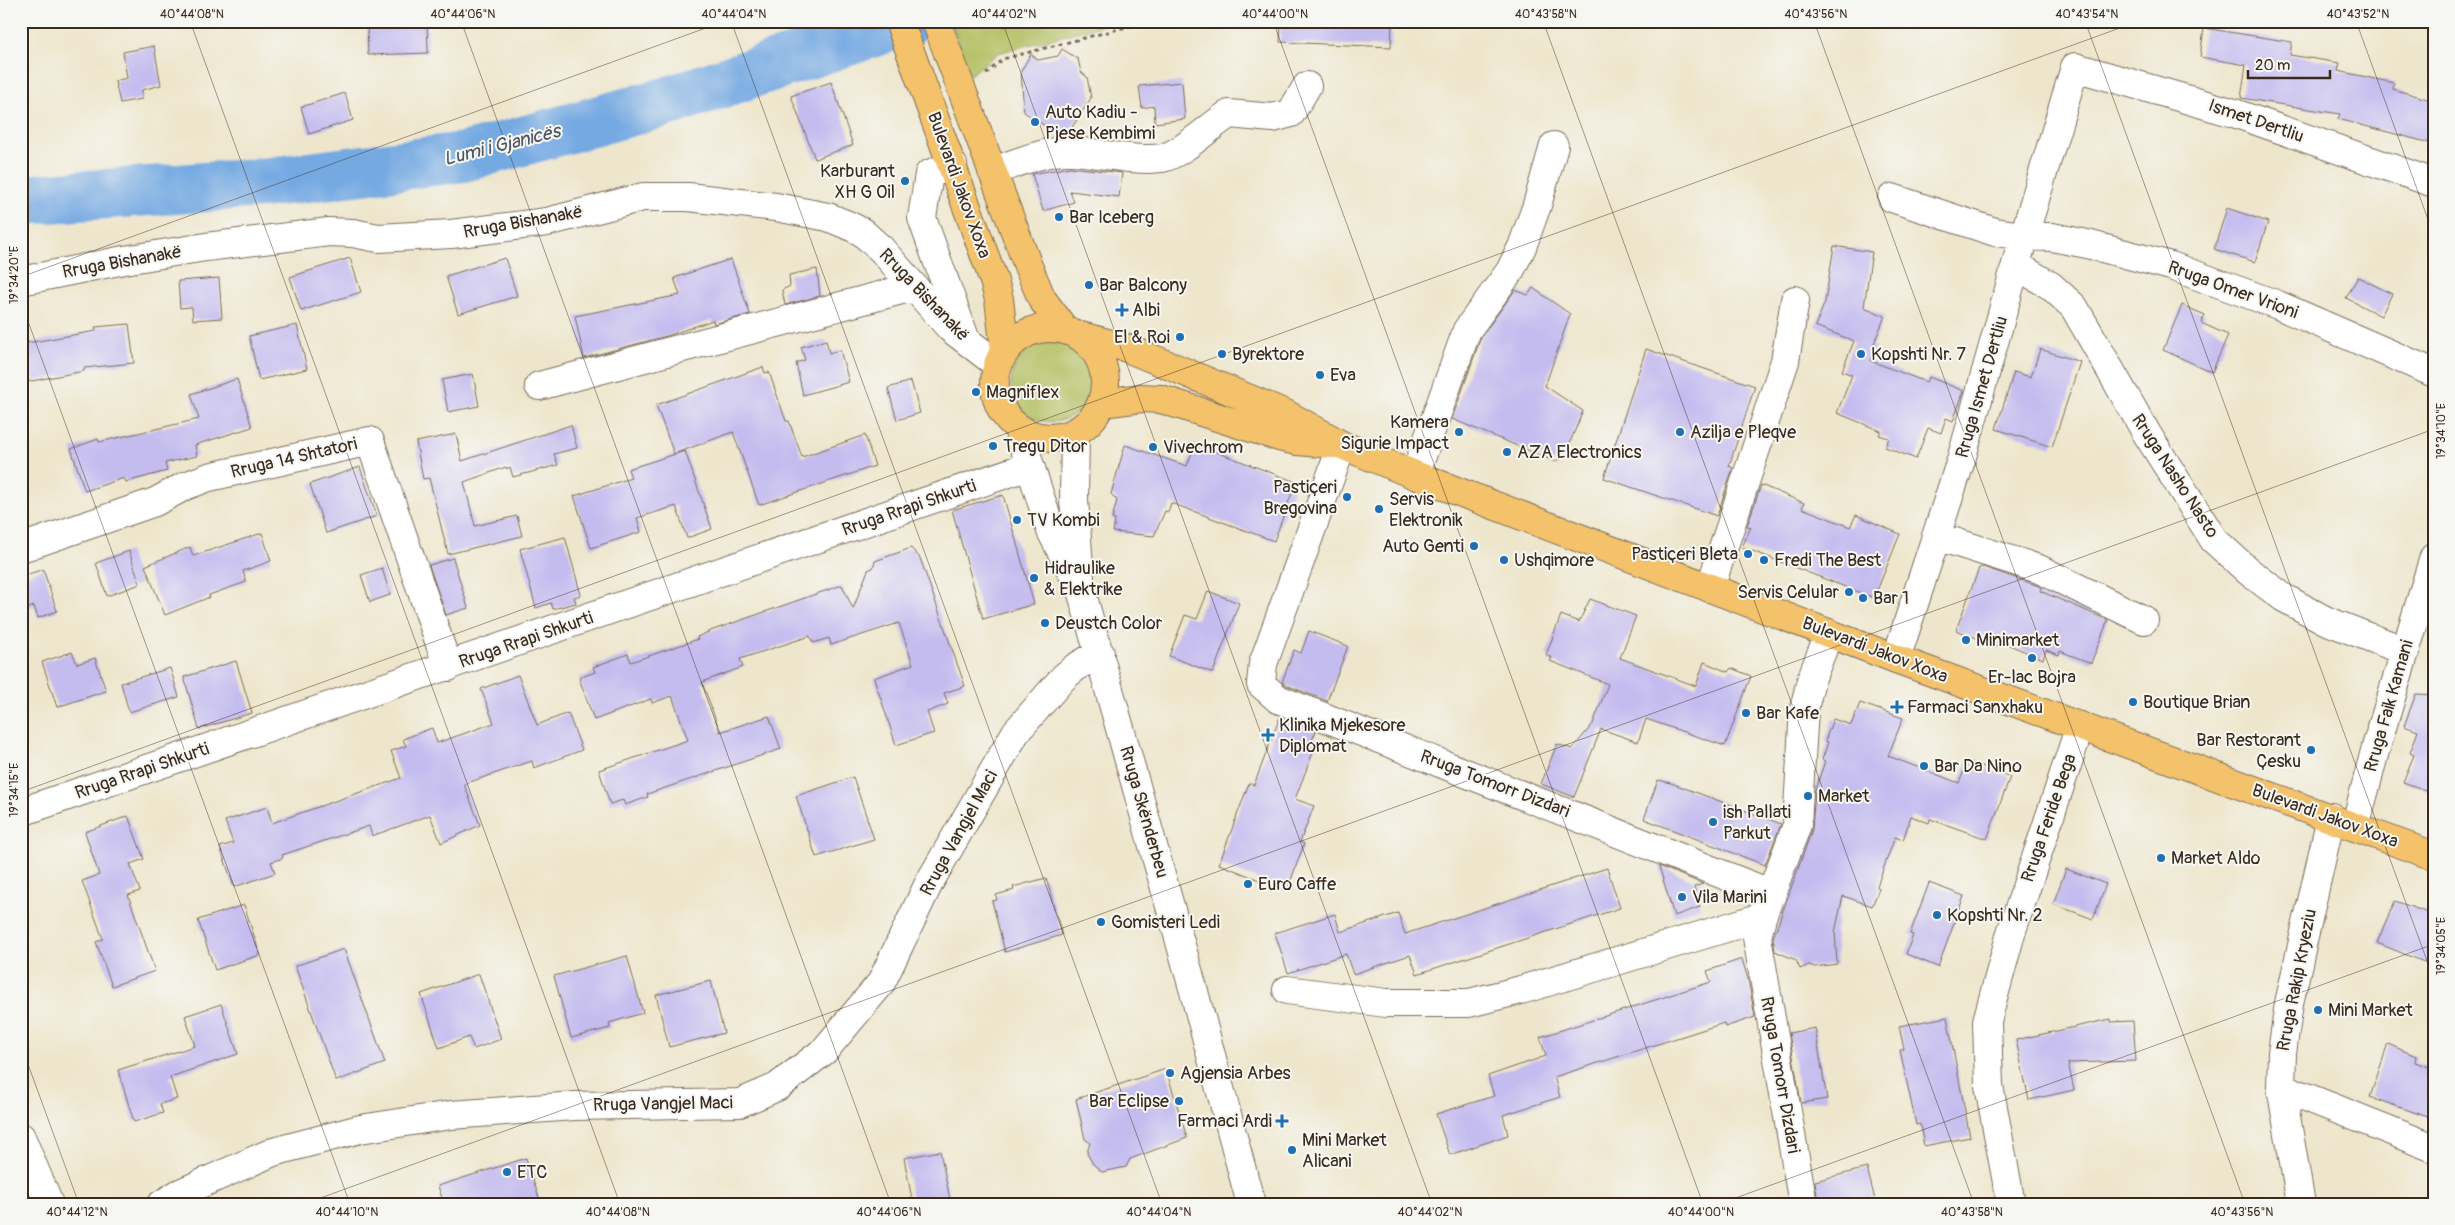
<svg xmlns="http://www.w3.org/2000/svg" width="2455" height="1225" font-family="Pangolin,sans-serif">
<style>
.green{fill:#b2bf61;stroke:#767440}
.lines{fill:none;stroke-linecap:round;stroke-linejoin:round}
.river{stroke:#75a9e2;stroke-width:50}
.building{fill:#c4bcef}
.minor-casing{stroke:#7a6c5b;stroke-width:30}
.major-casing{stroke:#7a6c5b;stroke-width:30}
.path{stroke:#7a6c5b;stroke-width:3;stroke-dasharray:4 4;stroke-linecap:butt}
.minor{stroke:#fff;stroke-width:28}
.major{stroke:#f3c26a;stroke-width:28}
.ticks{fill:none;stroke:#3b2a1e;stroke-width:1;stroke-opacity:0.45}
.poi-dot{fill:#1f6fb2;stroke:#f6f6f2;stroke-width:2}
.labels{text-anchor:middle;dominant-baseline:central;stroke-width:4;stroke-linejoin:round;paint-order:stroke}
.poi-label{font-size:18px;fill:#3b2a1e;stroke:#f6f6f2;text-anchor:start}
.street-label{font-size:18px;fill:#3b2a1e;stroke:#f6f6f2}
.water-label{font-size:19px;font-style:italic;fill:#4f5663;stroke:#f6f6f2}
.neatline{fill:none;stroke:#3b2a1e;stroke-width:2}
.ticks-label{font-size:12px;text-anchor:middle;fill:#3b2a1e}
</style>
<rect width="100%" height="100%" fill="#f6f6f2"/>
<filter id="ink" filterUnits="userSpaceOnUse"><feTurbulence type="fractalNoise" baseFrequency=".02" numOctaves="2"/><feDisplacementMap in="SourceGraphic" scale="10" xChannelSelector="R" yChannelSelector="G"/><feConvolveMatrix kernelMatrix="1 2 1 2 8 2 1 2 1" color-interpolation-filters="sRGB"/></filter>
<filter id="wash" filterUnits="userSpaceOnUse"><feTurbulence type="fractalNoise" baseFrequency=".0096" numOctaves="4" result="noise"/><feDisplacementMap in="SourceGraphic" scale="20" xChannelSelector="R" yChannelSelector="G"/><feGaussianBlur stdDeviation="1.12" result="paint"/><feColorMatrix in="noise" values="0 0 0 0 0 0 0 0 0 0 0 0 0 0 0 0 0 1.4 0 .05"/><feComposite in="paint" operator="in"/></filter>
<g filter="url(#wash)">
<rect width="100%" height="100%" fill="#eee6cc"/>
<!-- green -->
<path class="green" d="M951 21H1119L998 53 970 75Z
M1011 382a40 40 0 1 1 80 0a40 40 0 1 1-80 0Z"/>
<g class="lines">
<!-- river -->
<path class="river" d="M21 200 262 183 464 157 669 101 907 21"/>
</g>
<g id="blocks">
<!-- building -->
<path class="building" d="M367 21H427L428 53 368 55Z
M1281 21H1392L1391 47 1280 42Z
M2204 28 2292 42 2290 55 2340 63 2338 71 2394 83 2393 89 2434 101V144L2338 119 2340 114 2241 98 2246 65 2200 57Z
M154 46 161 85 142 90V99L120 103 115 81 127 78 123 52Z
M1062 49 1078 59 1081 72 1087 77 1091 98 1067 135 1060 136 1024 112 1021 71 1031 54 1038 60 1058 56Z
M831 82 853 145 815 159 791 96Z
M1182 82 1185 119 1155 123 1154 106 1142 108 1139 86Z
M345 93 353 120 309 134 301 107Z
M1070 167 1122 173 1119 197 1070 191 1074 202 1043 211 1032 174Z
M2227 208 2268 222 2255 262 2214 249Z
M1834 246 1872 252 1864 307 1885 316 1873 346H1876L1871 361 1926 382 1929 377 1964 391 1953 421 1946 418 1941 433 1928 428 1916 459 1885 447 1889 438 1879 435 1881 431 1837 413 1852 375 1842 371 1854 341 1815 326 1825 302Z
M350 258 361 292 301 311 290 277Z
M505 258 517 296 458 314 446 276Z
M731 259 750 314 714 324 713 320 670 335 584 358 575 316 680 295 674 278Z
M817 269 820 296 785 305 782 290 790 286 789 275Z
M2358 277 2392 294 2381 316 2346 298Z
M219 278 222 318 193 320 192 307 180 308 178 281Z
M1533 288 1570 314 1545 386 1583 411 1568 447 1556 462 1452 419 1481 337 1515 290 1528 295Z
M2182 305 2205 315 2201 323 2228 335 2212 372 2163 350Z
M129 324 134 363 84 368V371L21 383V344L96 331 95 327Z
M297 325 307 369 259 380 249 336Z
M826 340 829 353 840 350 849 382 803 395 796 363 805 360 801 347Z
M1646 349 1755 386 1729 466 1733 468 1717 516 1604 478Z
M2040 349 2080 362 2052 447 1996 429 2014 372 2031 377Z
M763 367 765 373 769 372 786 421H789L802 457 865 435 875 466 759 505 733 432 674 454 656 405Z
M473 374 479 406 448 412 442 380Z
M237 379 252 427 195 445 197 456 165 463 167 471 126 482 124 478 85 491 71 449 98 439 99 442 199 419 191 394Z
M911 381 920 413 897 420 888 388Z
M571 425 577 448 554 454 558 465 513 477 510 467 507 469 506 467 464 482 475 526 517 516 522 536 448 554 429 478 423 479 416 442 456 434 462 461Z
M1195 444 1296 482 1274 541 1171 503 1168 512 1165 511 1154 536 1113 532 1115 520 1112 519 1117 500 1111 494 1125 445 1187 466Z
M685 451 712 529 687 538 676 506 637 518 641 532 591 548 574 496 631 478 628 469Z
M360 467 377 516 326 533 310 484Z
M1761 485 1804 503 1802 508 1850 527 1856 515 1900 534 1874 598 1742 547 1751 527 1747 526Z
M1003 495 1034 604 983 619 952 510Z
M262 533 271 561 243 571 246 582 209 595 210 597 165 615 145 566 190 547 193 556Z
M565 537 581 595 574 597 576 603 553 609 551 603 536 608 520 549Z
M911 548 920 558 965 686 944 693 948 704 927 712 934 733 896 745 874 678 913 664 899 623 831 645 829 638 813 643 810 636 740 659 743 667 702 682 720 732 769 716 781 749 647 794 648 797 625 805 623 800 610 804 599 770 688 740 672 696 652 703 651 699 594 720 579 678 595 672 593 667 628 654 631 662 698 639 697 637 713 630 842 585 853 609 868 570 873 568 875 561Z
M129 551 140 584 107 596 96 563Z
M453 558 468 608 446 615 429 565Z
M1983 567 2033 584 2041 587 2040 591 2108 620 2091 663 2060 651 2059 655 2046 650 2043 659 2002 642 2000 647 1956 630 1979 568Z
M382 568 390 595 370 602 361 575Z
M43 569 57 611 38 618 34 606 21 611V577Z
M1208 591 1239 603 1213 673 1169 656 1185 615 1197 619Z
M1590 599 1636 616 1620 658 1696 686 1704 662 1728 672 1731 668 1751 676 1725 746 1646 719 1638 742 1601 729 1574 797 1541 784 1557 744 1572 749 1593 724 1608 684 1550 661 1552 658 1546 655 1561 615 1579 622Z
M1309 631 1348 646 1327 701 1286 685 1282 682 1294 650 1301 653Z
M72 652 77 664 95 658 106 691 57 707 42 662Z
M236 661 252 713 199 729 184 677Z
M170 668 179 697 129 712 121 683Z
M518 675 537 725 568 713 582 750 534 768 532 761 464 784 480 825 441 843 430 815 372 836 369 826 282 855 283 858 271 862 275 873 234 887 220 847 233 843 225 821 267 807 272 823 401 778 391 751 406 746 403 739 432 728 437 743 494 723 481 689Z
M2416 694 2434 695V793L2403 782 2414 755 2410 753 2418 731 2404 726Z
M1860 703 1903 718 1888 756 1959 783 1968 761 2010 777 1987 839 1930 819 1929 823 1911 816 1903 840 1895 837 1877 886 1879 889 1872 906 1843 896 1835 932 1837 964 1815 967 1809 965 1800 969 1796 960 1775 951 1773 938 1812 830 1815 790 1825 761 1822 760 1828 742 1825 741 1833 719 1851 725Z
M1280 717 1316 731 1312 740 1317 742 1295 799 1314 806 1300 842 1304 844 1287 891 1219 864 1249 783 1254 785Z
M853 777 874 839 816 857 796 796Z
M1658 780 1671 783 1781 824 1765 865 1644 819Z
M128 816 144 859 130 864 140 891 128 895 155 971 112 986 96 942 103 939 82 881 99 875 85 832Z
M1659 866 1703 884 1694 887 1700 907 1674 916Z
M1607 868 1620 908 1417 974 1410 955 1353 974 1346 954 1288 973 1275 933 1335 914 1340 932 1398 913 1405 934Z
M2066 869 2106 884 2093 919 2053 904Z
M1046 878 1062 935 1005 952 992 901 997 900 996 895 1014 890 1013 887Z
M1929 883 1964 896 1938 967 1906 954 1913 935 1910 934Z
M2395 901 2434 915V966L2377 943Z
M244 905 260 955 215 970 198 920Z
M344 949 385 1063 336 1081 295 966Z
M627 956 643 1013 609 1023 610 1028 571 1038 554 976Z
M1742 959 1748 979 1755 1017 1725 1027 1724 1023 1554 1077 1560 1097 1503 1115 1508 1135 1450 1155 1436 1114 1494 1096 1488 1076 1546 1056 1540 1037 1711 982 1707 971Z
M479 974 501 1039 474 1049 469 1037 439 1048 421 994Z
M711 981 724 1033 669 1047 656 995Z
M221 1004 238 1054 170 1077 177 1099 160 1104 163 1113 134 1122 118 1070 195 1046 185 1016Z
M1947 1017 1970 1137 1924 1146 1920 1124 1916 1125 1900 1050 1904 1049 1899 1026Z
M2111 1019V1022L2133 1021 2136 1061 2068 1063 2074 1090 2029 1100 2016 1040Z
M1815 1028 1827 1099 1801 1103 1789 1033Z
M2388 1044 2416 1056 2415 1062 2434 1069V1119L2370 1097Z
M1166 1069 1187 1138 1130 1159 1126 1167 1102 1172 1093 1164 1087 1153 1090 1143 1085 1139 1076 1099Z
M940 1151 951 1204H913L904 1158Z
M526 1158 541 1204H444L438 1186Z
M1867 1168 1876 1204H1818L1815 1181Z"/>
</g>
</g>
<g filter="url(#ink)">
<use href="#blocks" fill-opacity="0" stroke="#7a6c5b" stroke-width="1"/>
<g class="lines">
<!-- minor casing -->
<g class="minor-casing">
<path id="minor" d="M953 165 929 174 922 218 964 335
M992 171C1016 164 1044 150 1070 151 1098 152 1135 162 1162 158 1182 154 1211 125 1229 114L1273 118 1291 113 1307 86
M1892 198 1995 232 2024 236 2052 237 2087 244 2171 266 2278 305 2434 373
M2016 265 2051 286 2074 307 2147 434 2214 540 2248 571 2284 598 2325 620 2405 651
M21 281 124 260 206 247 329 232 353 233 378 238 451 234 547 222 643 197H688L776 207 828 217 850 226 862 232 882 250 950 328 998 365
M539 386 913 287
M1018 428 1051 531 1081 590 1193 988 1251 1204
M1075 432 1074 500 1080 579
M1342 445 1263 664 1261 684 1278 699 1772 894
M1415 475 1467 330 1510 271 1522 247 1537 205 1554 146
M1936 536 2039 569 2144 620
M21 548 155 502 185 486 209 477 370 441 448 667
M1710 588 1785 361 1795 300
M1896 659 1961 460 2024 236 2075 67 2234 113 2434 183
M21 812 1029 466
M2355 827 2376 747 2434 557
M1287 990 1386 1003H1469L1521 990 1762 917
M2281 1087 2434 1148
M21 1137 49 1204
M162 1204 178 1194 273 1152 360 1129 451 1115 575 1106 740 1103 777 1087 824 1051 881 983 929 883 1016 732 1064 677 1076 667 1100 653
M1803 1204 1757 937 1762 917 1797 825 1804 709 1811 680 1829 633
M2011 1204 1989 1086 1987 1021 2011 933 2080 726
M2301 1204 2281 1087 2282 1053 2289 1003 2331 817"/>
</g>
<!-- major casing -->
<g class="major-casing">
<path id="major" d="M899 21 994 281 999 299 1005 352
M936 21 1028 266 1042 299 1065 330
M995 383a55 55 0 1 1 110 0a55 55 0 1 1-110 0Z
M1077 335 1127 348 1286 414 1342 445 1415 475 1896 659 2434 856
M1102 403 1142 398 1161 399 1279 437 1297 441 1333 444"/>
</g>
<!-- path -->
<path class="path" d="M2405 21 2434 30
M1027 23 1032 21
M2417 23 2434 26
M986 74 1003 59 1150 21"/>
<!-- minor -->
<use href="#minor" class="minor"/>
<!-- major -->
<use href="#major" class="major"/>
</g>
</g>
<!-- ticks -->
<path class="ticks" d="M190 21 620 1204M461 21 891 1204M731 21 1162 1204M1002 21 1432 1204M1273 21 1703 1204M1543 21 1974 1204M1814 21 2245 1204M2085 21 2434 980M2356 21 2434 236M21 277 725 21M21 302 350 1204M21 792 2139 21M21 1045 79 1204M304 1204 2434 429M1719 1204 2434 944"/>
<!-- markers -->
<g class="poi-dot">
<circle cx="1035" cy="122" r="5"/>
<circle cx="905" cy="181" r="5"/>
<circle cx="1059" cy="217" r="5"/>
<circle cx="1089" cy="285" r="5"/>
<path d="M1119.5 302.5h5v5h5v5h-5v5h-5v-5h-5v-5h5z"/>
<circle cx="1180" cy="337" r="5"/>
<circle cx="1222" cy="354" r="5"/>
<circle cx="1861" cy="354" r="5"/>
<circle cx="1320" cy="375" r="5"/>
<circle cx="976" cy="392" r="5"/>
<circle cx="1459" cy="432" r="5"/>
<circle cx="1680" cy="432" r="5"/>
<circle cx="993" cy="446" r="5"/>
<circle cx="1153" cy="447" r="5"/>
<circle cx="1507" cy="452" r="5"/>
<circle cx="1347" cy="497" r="5"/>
<circle cx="1379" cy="509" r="5"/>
<circle cx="1017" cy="520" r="5"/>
<circle cx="1474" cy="546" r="5"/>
<circle cx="1748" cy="554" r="5"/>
<circle cx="1504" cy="560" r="5"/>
<circle cx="1764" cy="560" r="5"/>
<circle cx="1034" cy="578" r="5"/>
<circle cx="1849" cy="592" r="5"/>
<circle cx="1863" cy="598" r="5"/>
<circle cx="1045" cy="623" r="5"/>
<circle cx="1966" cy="640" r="5"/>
<circle cx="2032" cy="658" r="5"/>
<circle cx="2133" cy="702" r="5"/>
<path d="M1894.5 699.5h5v5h5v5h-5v5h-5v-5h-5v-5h5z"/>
<circle cx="1746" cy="713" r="5"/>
<path d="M1265.5 727.5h5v5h5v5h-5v5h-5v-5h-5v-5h5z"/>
<circle cx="2311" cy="750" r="5"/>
<circle cx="1924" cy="766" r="5"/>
<circle cx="1808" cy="796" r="5"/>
<circle cx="1713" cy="822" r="5"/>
<circle cx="2161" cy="858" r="5"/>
<circle cx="1248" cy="884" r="5"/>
<circle cx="1682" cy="897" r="5"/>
<circle cx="1937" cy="915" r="5"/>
<circle cx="1101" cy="922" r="5"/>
<circle cx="2318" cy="1010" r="5"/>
<circle cx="1170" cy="1073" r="5"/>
<circle cx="1179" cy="1101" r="5"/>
<path d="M1279.5 1113.5h5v5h5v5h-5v5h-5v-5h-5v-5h5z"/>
<circle cx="1292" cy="1150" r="5"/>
<circle cx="507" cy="1172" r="5"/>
</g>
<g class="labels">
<!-- poi labels -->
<g class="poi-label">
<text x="1045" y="112">Auto Kadiu -<tspan x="1045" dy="21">Pjese Kembimi</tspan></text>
<text x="895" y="171" text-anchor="end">Karburant<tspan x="895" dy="21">XH G Oil</tspan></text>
<text x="1069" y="217">Bar Iceberg</text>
<text x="1099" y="285">Bar Balcony</text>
<text x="1132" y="310">Albi</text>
<text x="1170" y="337" text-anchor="end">El &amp; Roi</text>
<text x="1232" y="354">Byrektore</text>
<text x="1871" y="354">Kopshti Nr. 7</text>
<text x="1330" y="375">Eva</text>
<text x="986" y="392">Magniflex</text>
<text x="1449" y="422" text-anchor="end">Kamera<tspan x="1449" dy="21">Sigurie Impact</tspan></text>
<text x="1690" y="432">Azilja e Pleqve</text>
<text x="1003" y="446">Tregu Ditor</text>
<text x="1163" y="447">Vivechrom</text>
<text x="1517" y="452">AZA Electronics</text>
<text x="1337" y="487" text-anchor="end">Pastiçeri<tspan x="1337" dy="21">Bregovina</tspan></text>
<text x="1389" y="499">Servis<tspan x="1389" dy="21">Elektronik</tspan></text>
<text x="1027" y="520">TV Kombi</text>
<text x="1464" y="546" text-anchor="end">Auto Genti</text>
<text x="1738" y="554" text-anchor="end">Pastiçeri Bleta</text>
<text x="1514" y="560">Ushqimore</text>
<text x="1774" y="560">Fredi The Best</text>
<text x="1044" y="568">Hidraulike<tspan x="1044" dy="21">&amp; Elektrike</tspan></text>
<text x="1839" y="592" text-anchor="end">Servis Celular</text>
<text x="1873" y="598">Bar 1</text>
<text x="1055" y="623">Deustch Color</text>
<text x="1976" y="640">Minimarket</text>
<text x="2032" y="677" text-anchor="middle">Er-lac Bojra</text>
<text x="2143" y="702">Boutique Brian</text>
<text x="1907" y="707">Farmaci Sanxhaku</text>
<text x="1756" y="713">Bar Kafe</text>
<text x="1279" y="725">Klinika Mjekesore<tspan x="1279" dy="21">Diplomat</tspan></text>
<text x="2301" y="740" text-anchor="end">Bar Restorant<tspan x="2301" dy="21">Çesku</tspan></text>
<text x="1934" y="766">Bar Da Nino</text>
<text x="1818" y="796">Market</text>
<text x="1723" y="812">ish Pallati<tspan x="1723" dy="21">Parkut</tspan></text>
<text x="2171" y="858">Market Aldo</text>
<text x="1258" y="884">Euro Caffe</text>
<text x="1692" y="897">Vila Marini</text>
<text x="1947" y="915">Kopshti Nr. 2</text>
<text x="1111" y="922">Gomisteri Ledi</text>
<text x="2328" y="1010">Mini Market</text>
<text x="1180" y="1073">Agjensia Arbes</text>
<text x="1169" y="1101" text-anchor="end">Bar Eclipse</text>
<text x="1272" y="1121" text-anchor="end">Farmaci Ardi</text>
<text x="1302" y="1140">Mini Market<tspan x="1302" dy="21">Alicani</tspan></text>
<text x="517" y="1172">ETC</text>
</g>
<!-- street labels -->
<g class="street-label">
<text transform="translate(2256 121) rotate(19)">Ismet Dertliu</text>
<text transform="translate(959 185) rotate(70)">Bulevardi Jakov Xoxa</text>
<text transform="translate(523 222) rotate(-10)">Rruga Bishanakë</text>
<text transform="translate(122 262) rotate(-10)">Rruga Bishanakë</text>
<text transform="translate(2233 290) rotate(20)">Rruga Omer Vrioni</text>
<text transform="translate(924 295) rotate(46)">Rruga Bishanakë</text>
<text transform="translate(1982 387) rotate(-74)">Rruga Ismet Dertliu</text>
<text transform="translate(294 458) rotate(-13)">Rruga 14 Shtatori</text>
<text transform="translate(2175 476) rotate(57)">Rruga Nasho Nasto</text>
<text transform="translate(909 508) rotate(-19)">Rruga Rrapi Shkurti</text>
<text transform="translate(526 640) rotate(-19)">Rruga Rrapi Shkurti</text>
<text transform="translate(1875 650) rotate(21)">Bulevardi Jakov Xoxa</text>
<text transform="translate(2389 706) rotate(-74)">Rruga Faik Kamani</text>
<text transform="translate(142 771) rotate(-19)">Rruga Rrapi Shkurti</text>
<text transform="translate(1495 784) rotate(21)">Rruga Tomorr Dizdari</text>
<text transform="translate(1144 812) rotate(74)">Rruga Skënderbeu</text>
<text transform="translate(2325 816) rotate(20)">Bulevardi Jakov Xoxa</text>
<text transform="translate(2049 818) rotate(-71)">Rruga Feride Bega</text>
<text transform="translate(959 833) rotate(-61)">Rruga Vangjel Maci</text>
<text transform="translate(2297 980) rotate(-79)">Rruga Rakip Kryeziu</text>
<text transform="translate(1780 1075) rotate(80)">Rruga Tomorr Dizdari</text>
<text transform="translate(663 1104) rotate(-1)">Rruga Vangjel Maci</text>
</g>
<!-- water labels -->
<g class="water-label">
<text transform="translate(502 145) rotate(-14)">Lumi i Gjanicës</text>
</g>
</g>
<!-- margin -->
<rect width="2455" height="1225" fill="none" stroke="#f6f6f2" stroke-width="55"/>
<!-- scale -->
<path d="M2248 70v8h82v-8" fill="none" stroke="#3b2a1e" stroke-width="2.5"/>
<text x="2255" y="70" font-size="15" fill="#3b2a1e" stroke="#f6f6f2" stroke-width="4" paint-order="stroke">20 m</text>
<rect x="28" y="28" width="2400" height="1170" class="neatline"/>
<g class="ticks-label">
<text x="192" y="18">40°44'08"N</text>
<text x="463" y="18">40°44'06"N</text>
<text x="734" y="18">40°44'04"N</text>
<text x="1004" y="18">40°44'02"N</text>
<text x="1275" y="18">40°44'00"N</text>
<text x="1546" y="18">40°43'58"N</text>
<text x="1816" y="18">40°43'56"N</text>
<text x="2087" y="18">40°43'54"N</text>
<text x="2358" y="18">40°43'52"N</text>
<text transform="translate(14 275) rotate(-90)" y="4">19°34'20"E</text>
<text transform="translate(2441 431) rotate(-90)" y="4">19°34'10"E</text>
<text transform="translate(14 790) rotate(-90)" y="4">19°34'15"E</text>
<text transform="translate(2441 946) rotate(-90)" y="4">19°34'05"E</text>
<text x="77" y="1216">40°44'12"N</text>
<text x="347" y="1216">40°44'10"N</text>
<text x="618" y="1216">40°44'08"N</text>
<text x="889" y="1216">40°44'06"N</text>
<text x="1159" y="1216">40°44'04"N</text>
<text x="1430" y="1216">40°44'02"N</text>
<text x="1701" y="1216">40°44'00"N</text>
<text x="1972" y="1216">40°43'58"N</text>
<text x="2242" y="1216">40°43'56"N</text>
</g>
</svg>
